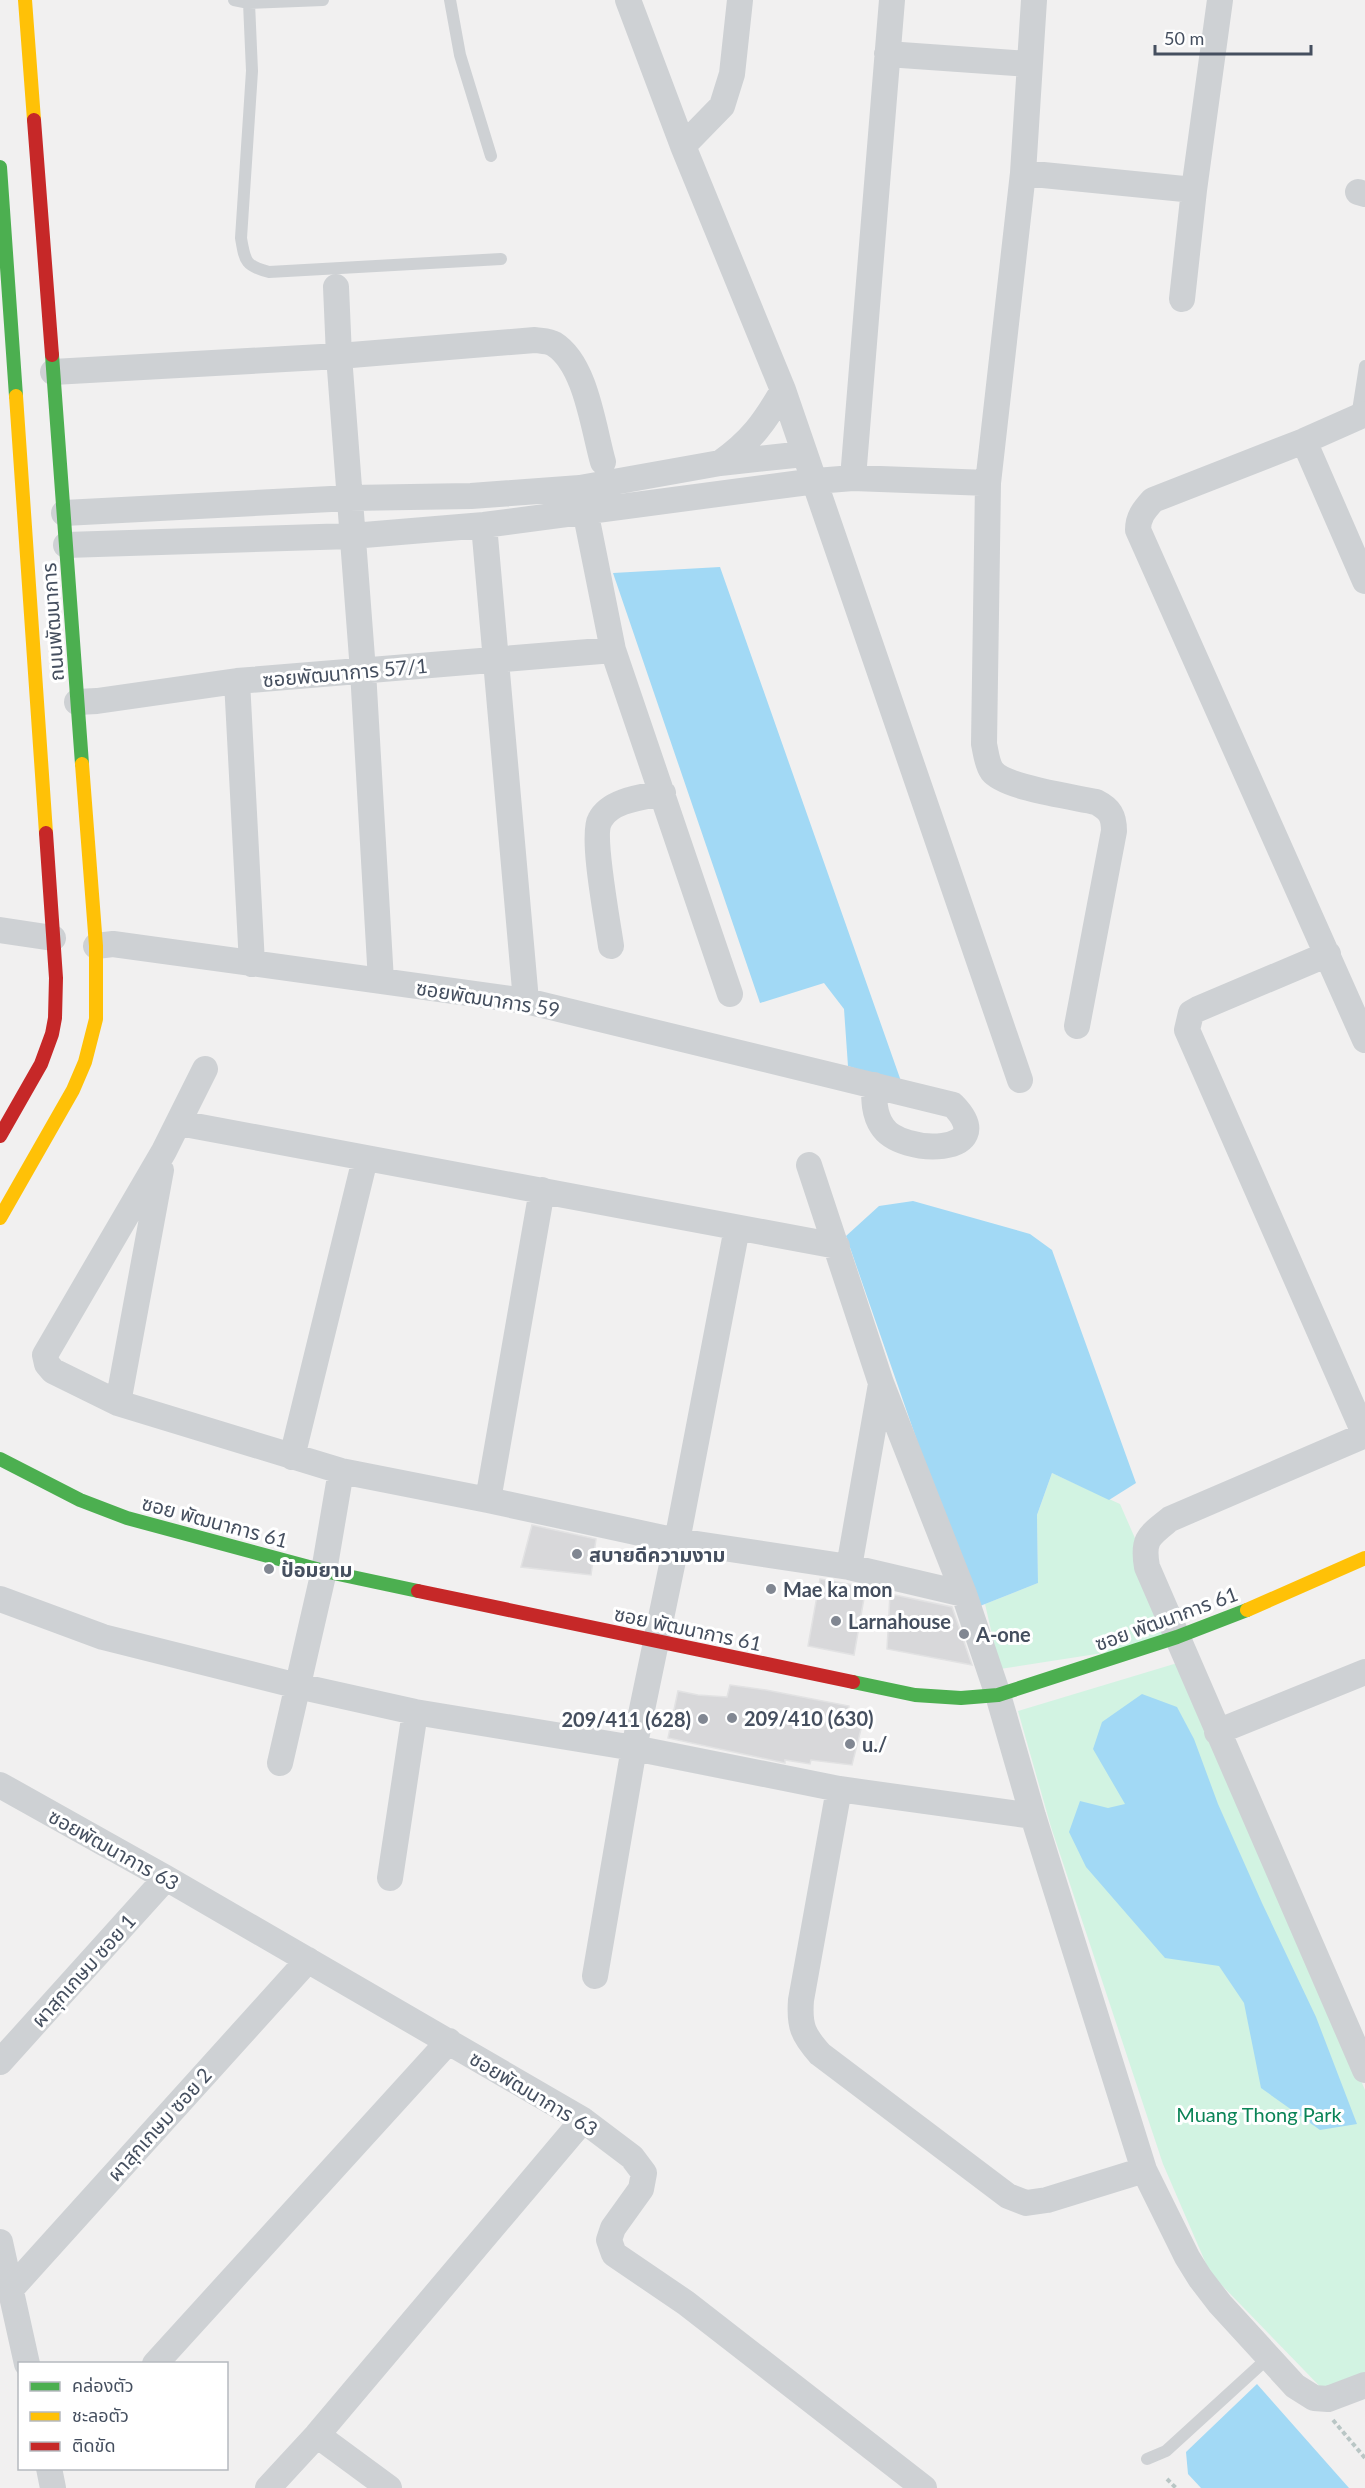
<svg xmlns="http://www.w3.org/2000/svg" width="1365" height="2488" font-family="Lato,'Noto Sans Thai',sans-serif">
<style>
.green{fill:#d2f3e2}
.water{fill:#a2d9f5}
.building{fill:#d8d8da;stroke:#e2e2e3;stroke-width:1.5}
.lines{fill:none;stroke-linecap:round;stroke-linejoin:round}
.path{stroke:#b9c6c5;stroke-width:4;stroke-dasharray:4.5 3;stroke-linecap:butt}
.lane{stroke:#ced1d4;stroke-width:12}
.street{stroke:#ced1d4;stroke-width:26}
.fast{stroke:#4caf50;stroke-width:14}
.slow{stroke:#ffc107;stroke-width:14}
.jam{stroke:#c62828;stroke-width:14}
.poi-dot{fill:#818792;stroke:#fff;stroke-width:2}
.labels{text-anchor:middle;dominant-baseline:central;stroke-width:6;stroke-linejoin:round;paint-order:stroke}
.street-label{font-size:20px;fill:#454f5f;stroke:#fff}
.poi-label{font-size:20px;font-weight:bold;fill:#454f5f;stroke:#fff;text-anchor:start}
.park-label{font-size:20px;fill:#0b8457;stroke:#fff}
</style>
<rect width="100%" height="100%" fill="#f1f0f0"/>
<!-- green -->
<path class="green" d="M1052 1473 1120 1504 1180 1641 1000 1669 985 1604 1038 1583 1037 1515Z
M1184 1661 1365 2090V2387L1335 2402 1210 2273 1163 2164 1051 1827 1018 1711Z"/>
<!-- water -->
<path class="water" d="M720 567 902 1084 848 1066 844 1009 824 983 760 1003 613 573Z
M913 1201 1030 1234 1052 1250 1136 1483 1109 1500 1052 1473 1037 1515 1038 1583 975 1608 846 1236 879 1206Z
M1142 1694 1177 1707 1194 1739 1218 1804 1262 1903 1316 2017 1357 2124 1320 2130 1261 2088 1244 2003 1219 1966 1165 1958 1086 1867 1069 1832 1080 1801 1108 1808 1125 1804 1093 1749 1102 1722Z
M1257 2384 1349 2488H1201L1188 2474 1186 2452Z"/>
<!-- building -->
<path class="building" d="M532 1525 596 1539 591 1575 521 1567Z
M820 1579 866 1587 854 1655 808 1646Z
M890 1594 952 1607 972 1665 887 1649Z
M730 1685 766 1690 849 1706 846 1721 862 1725 852 1765 811 1760 810 1764 785 1760V1763L668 1738 678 1691 698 1695 727 1697Z"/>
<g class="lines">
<!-- path -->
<path class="path" d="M1333 2420 1365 2458
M1167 2479 1176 2488"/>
<!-- lane -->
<path class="lane" d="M234 0 249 3 252 71 241 238C245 261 245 266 269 272L501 259
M450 0 460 55 491 156
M249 3 323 0
M1357 417 1365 366
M1147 2459 1166 2451 1269 2357"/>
<!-- street -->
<path class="street" d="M628 0 683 146 783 390 1020 1080
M1034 0 1023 173 988 483 984 744C986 753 987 764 992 771 1005 788 1074 797 1096 802 1110 809 1114 816 1114 831L1077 1026
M887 54 1029 64
M683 146 722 106 732 74 740 0
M1023 173 1194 190
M1358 192 1365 194
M336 287 339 356 363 671 381 981
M1182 299 1194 190 1220 0
M53 372 339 356 535 340C541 341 549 341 554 344 586 364 593 427 603 462
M1365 414 1304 441 1153 500C1144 510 1138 517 1138 530L1365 1040
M1304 441 1365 581
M720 463C751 441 765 422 783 390
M853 478 892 0
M582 495 613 650 730 994
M64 513 350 498 471 496 580 488 720 463 804 454
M484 525 526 1001
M66 545 352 536 484 525 816 481 853 478 988 483
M237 681 252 964
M77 702 97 701 237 681 613 650
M0 930 53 938
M96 946 113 944 526 1001 953 1105C1002 1155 901 1157 882 1126 874 1114 874 1100 874 1085
M611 946C608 924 591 835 600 820 610 800 643 797 663 793
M1328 954 1198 1009 1191 1013 1187 1030 1365 1435
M205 1069 164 1151 45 1355 47 1364 53 1371 118 1403 341 1471 488 1500 677 1541 849 1567 964 1594
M179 1123 837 1246
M809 1165 881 1383 964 1594 998 1695 1033 1816 1144 2170 1187 2257 1200 2278 1220 2304 1295 2386 1314 2398 1328 2399 1365 2385
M118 1403 161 1170
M1365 1435 1170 1519C1149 1536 1142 1539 1147 1567L1365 2070
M292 1457 365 1159
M488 1500 542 1190
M849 1567 881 1384
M0 1599 103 1637 298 1686 415 1712 634 1748 839 1789 1033 1816
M1217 1732 1365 1672
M280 1763 324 1571 341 1471
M0 1785 166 1878 583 2120 632 2157 644 2173 641 2189 613 2228 609 2240 614 2254 686 2303 924 2488
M839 1789 801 2000C799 2026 803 2035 820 2054L1008 2196 1026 2203 1047 2200 1144 2170
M390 1878 415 1712
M595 1976 634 1748 677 1541 737 1228
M0 2062 166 1878
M0 2242 27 2364
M11 2289 308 1960
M155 2364 449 2041
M317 2435 389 2488
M49 2468 53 2488
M268 2488 317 2435 583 2120"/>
<!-- fast -->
<path class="fast" d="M0 167 16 396
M52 355 82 764
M0 1459 80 1500 127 1518 324 1571 418 1591
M853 1682 915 1695 961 1698 998 1695 1177 1637 1247 1610"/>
<!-- slow -->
<path class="slow" d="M25 0 34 120
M16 396 46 833
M0 1218 73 1090 85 1062 96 1019V946L82 764
M1247 1610 1365 1558"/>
<!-- jam -->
<path class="jam" d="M34 120 52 355
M0 1136 41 1064 52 1034 55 1018 56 978 46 833
M418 1591 853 1682"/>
</g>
<!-- markers -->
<g class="poi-dot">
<circle cx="577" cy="1554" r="6"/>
<circle cx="269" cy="1569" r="6"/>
<circle cx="771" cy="1589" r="6"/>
<circle cx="836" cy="1621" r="6"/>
<circle cx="964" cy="1634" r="6"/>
<circle cx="732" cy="1718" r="6"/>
<circle cx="703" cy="1719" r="6"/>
<circle cx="850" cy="1744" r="6"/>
</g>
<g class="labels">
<!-- street labels -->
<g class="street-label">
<text transform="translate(52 622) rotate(-94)">ถนนพัฒนาการ</text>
<text transform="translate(345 672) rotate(-5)">ซอยพัฒนาการ 57/1</text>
<text transform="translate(488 998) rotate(9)">ซอยพัฒนาการ 59</text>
<text transform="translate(215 1521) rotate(15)">ซอย พัฒนาการ 61</text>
<text transform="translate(1166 1618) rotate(-20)">ซอย พัฒนาการ 61</text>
<text transform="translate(688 1628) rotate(12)">ซอย พัฒนาการ 61</text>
<text transform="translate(114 1849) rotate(29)">ซอยพัฒนาการ 63</text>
<text transform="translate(83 1970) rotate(-48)">ผาสุกเกษม ซอย 1</text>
<text transform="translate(534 2093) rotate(31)">ซอยพัฒนาการ 63</text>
<text transform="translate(159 2124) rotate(-48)">ผาสุกเกษม ซอย 2</text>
</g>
<!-- poi labels -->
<g class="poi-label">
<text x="589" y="1554">สบายดีความงาม</text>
<text x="281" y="1569">ป้อมยาม</text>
<text x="783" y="1589">Mae ka mon</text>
<text x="848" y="1621">Larnahouse</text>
<text x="976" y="1634">A-one</text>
<text x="744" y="1718">209/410 (630)</text>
<text x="691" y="1719" text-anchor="end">209/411 (628)</text>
<text x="862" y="1744">u./</text>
</g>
<!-- park labels -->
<g class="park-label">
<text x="1259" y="2114">Muang Thong Park</text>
</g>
</g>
<!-- legend -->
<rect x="18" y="2362" width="210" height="108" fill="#ffffff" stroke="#b5b9bf" stroke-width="1.5"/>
<rect x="30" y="2382" width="30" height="9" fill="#4caf50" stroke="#b5b9bf" stroke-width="1.5"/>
<text x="72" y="2392" font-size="18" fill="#454f5f">คล่องตัว</text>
<rect x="30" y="2412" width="30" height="9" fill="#ffc107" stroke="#b5b9bf" stroke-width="1.5"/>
<text x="72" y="2422" font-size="18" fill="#454f5f">ชะลอตัว</text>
<rect x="30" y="2442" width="30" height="9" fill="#c62828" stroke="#b5b9bf" stroke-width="1.5"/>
<text x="72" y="2452" font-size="18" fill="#454f5f">ติดขัด</text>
<!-- scale -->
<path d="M1155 45v9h156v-9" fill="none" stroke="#454f5f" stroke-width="3"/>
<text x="1164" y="45" font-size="18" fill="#454f5f" stroke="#ffffff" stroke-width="4.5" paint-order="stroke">50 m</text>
</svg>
